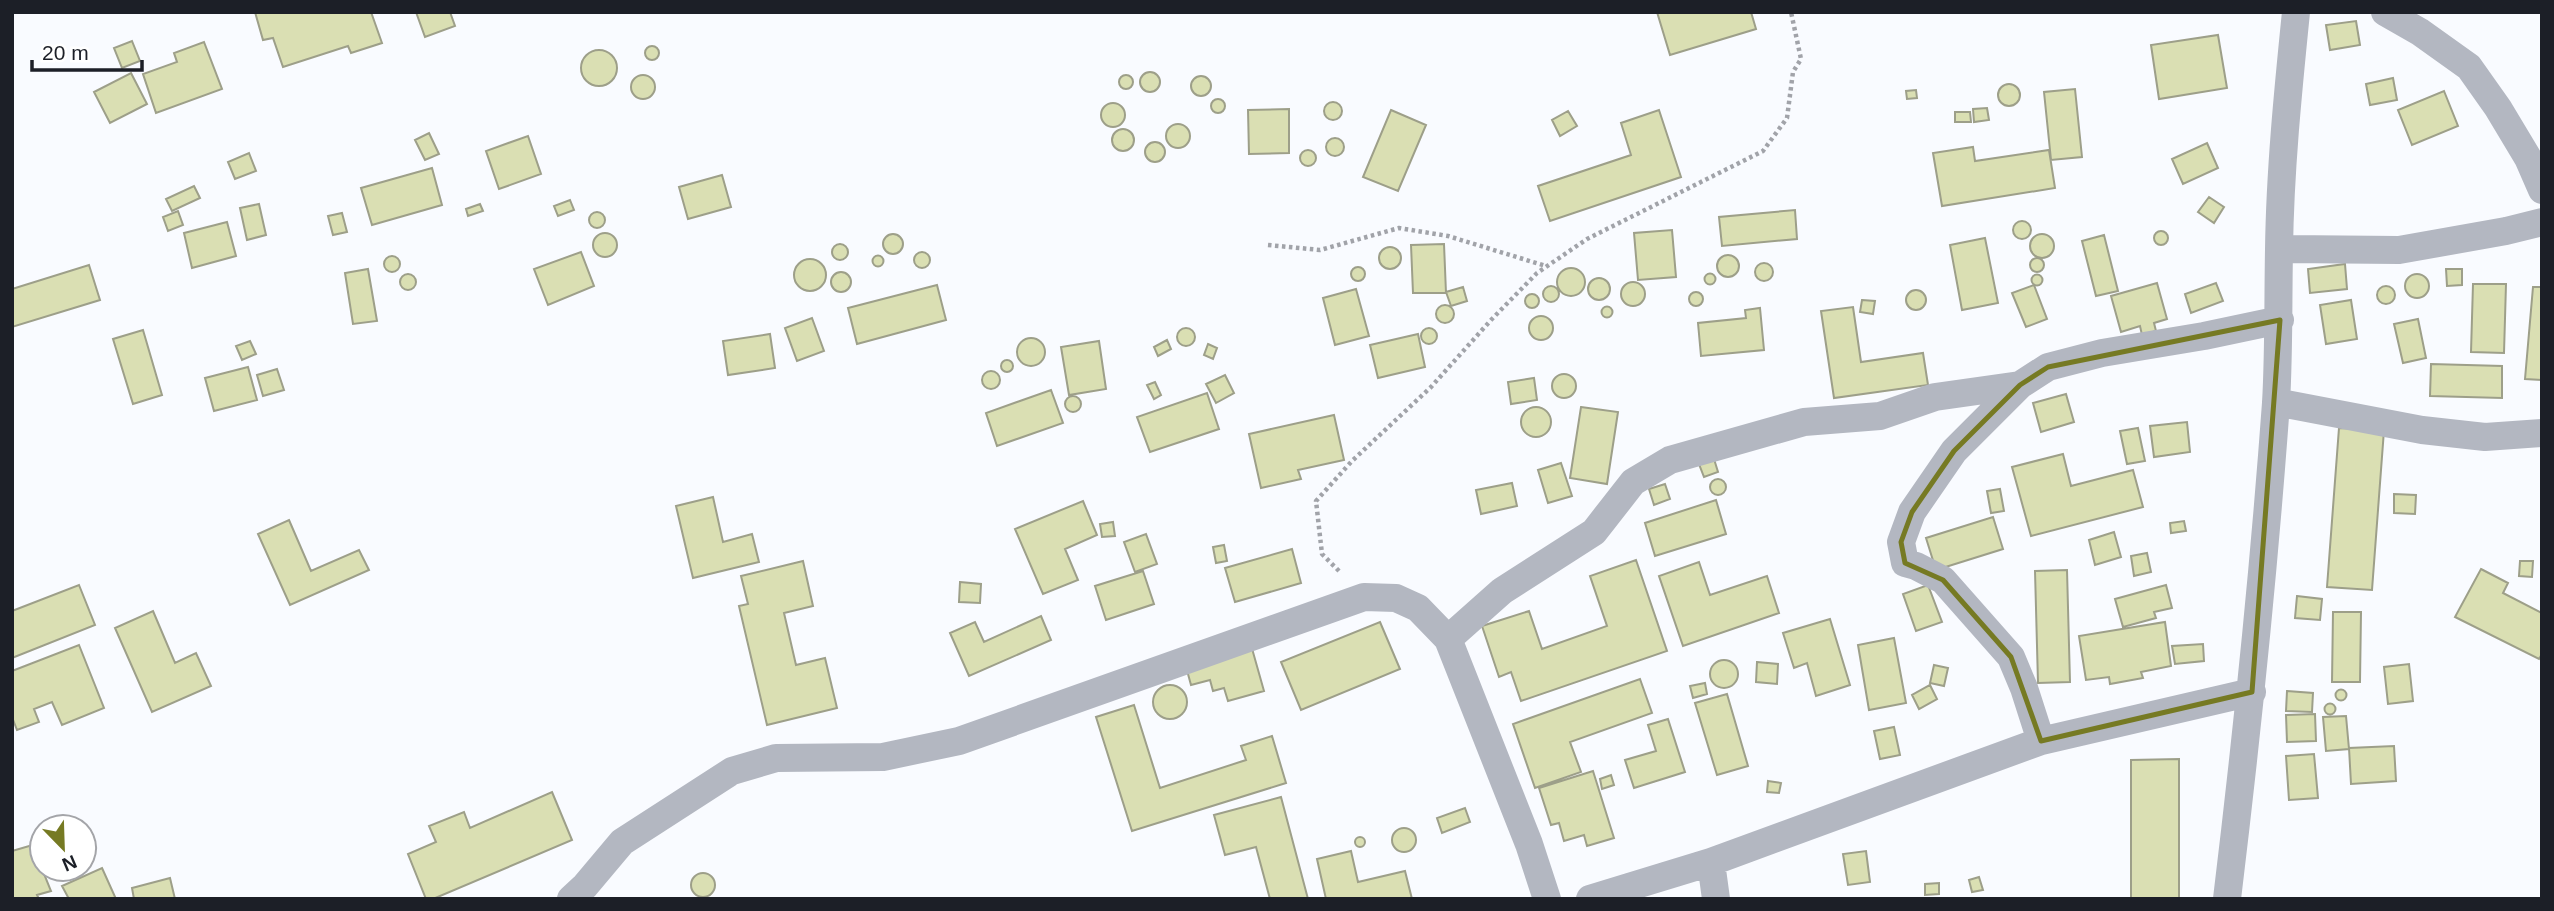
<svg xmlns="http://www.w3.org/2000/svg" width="2554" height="911" font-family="Helvetica,sans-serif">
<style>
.building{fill:#dadfb3;stroke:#9d9f89;stroke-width:2}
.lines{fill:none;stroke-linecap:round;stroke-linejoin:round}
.path{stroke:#a1a3a9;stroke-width:4.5;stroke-dasharray:3.5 3.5;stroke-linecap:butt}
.minor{stroke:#b3b7c1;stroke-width:28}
.marked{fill:none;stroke:#767a23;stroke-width:5;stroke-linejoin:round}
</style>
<rect width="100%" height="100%" fill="#f9fbff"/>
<!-- building -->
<path class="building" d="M255 12H371L382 43 351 53 348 46 283 67 273 38 263 40Z
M416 12H450L455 26 425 37Z
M1657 12H1751L1756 29 1670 55Z
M2356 21 2360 45 2330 50 2326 25Z
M2218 35 2227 88 2159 99 2151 45Z
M132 41 140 61 122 68 114 48Z
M204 42 222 89 156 113 143 74 177 62 174 53Z
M645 53a7 7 0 1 1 14 0a7 7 0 1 1-14 0Z
M581 68a18 18 0 1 1 36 0a18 18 0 1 1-36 0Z
M1140 82a10 10 0 1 1 20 0a10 10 0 1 1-20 0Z
M131 73 147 104 110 123 94 92Z
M631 87a12 12 0 1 1 24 0a12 12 0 1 1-24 0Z
M1119 82a7 7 0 1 1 14 0a7 7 0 1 1-14 0Z
M1191 86a10 10 0 1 1 20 0a10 10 0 1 1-20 0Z
M2393 78 2397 100 2370 105 2366 84Z
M1998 95a11 11 0 1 1 22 0a11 11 0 1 1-22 0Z
M2075 89 2082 157 2051 160 2044 92Z
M1916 90 1917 98 1907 99 1906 91Z
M2444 91 2458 126 2412 145 2398 110Z
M1211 106a7 7 0 1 1 14 0a7 7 0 1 1-14 0Z
M1324 111a9 9 0 1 1 18 0a9 9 0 1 1-18 0Z
M1101 115a12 12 0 1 1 24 0a12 12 0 1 1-24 0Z
M1987 108 1989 120 1974 122 1973 109Z
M1289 109V153L1249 154 1248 110Z
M1391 110 1426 125 1398 191 1363 177Z
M1659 110 1681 177 1550 221 1538 186 1631 155 1621 123Z
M1568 111 1577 126 1560 136 1552 120Z
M1955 112H1970L1971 122H1955Z
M1166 136a12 12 0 1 1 24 0a12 12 0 1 1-24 0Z
M1112 140a11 11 0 1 1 22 0a11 11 0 1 1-22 0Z
M429 133 439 154 425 160 415 140Z
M528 136 541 174 499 189 486 151Z
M1326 147a9 9 0 1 1 18 0a9 9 0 1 1-18 0Z
M1145 152a10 10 0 1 1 20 0a10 10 0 1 1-20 0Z
M2207 143 2218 168 2183 184 2172 159Z
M1973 147 1975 161 2049 150 2055 188 1942 206 1933 153Z
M1300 158a8 8 0 1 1 16 0a8 8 0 1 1-16 0Z
M249 153 256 171 235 179 228 162Z
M432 168 442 205 372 225 361 188Z
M722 175 731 207 688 219 679 187Z
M194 186 200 198 172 211 166 199Z
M2209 197 2224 207 2214 223 2198 212Z
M570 200 574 210 558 216 554 206Z
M259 204 266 235 247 240 240 208Z
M480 204 483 211 468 216 466 209Z
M1795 210 1797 239 1722 246 1719 217Z
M178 211 183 225 168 231 163 217Z
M589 220a8 8 0 1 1 16 0a8 8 0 1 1-16 0Z
M342 213 347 232 333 235 328 216Z
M2013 230a9 9 0 1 1 18 0a9 9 0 1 1-18 0Z
M227 222 236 256 192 268 184 233Z
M1672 230 1676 277 1638 280 1634 233Z
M2154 238a7 7 0 1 1 14 0a7 7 0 1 1-14 0Z
M593 245a12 12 0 1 1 24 0a12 12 0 1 1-24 0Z
M883 244a10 10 0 1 1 20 0a10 10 0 1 1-20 0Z
M2030 246a12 12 0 1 1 24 0a12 12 0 1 1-24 0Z
M2104 235 2118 291 2096 296 2082 241Z
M1985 238 1998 303 1962 310 1950 245Z
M1444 244 1446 293H1413L1411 245Z
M832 252a8 8 0 1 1 16 0a8 8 0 1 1-16 0Z
M1379 258a11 11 0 1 1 22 0a11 11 0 1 1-22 0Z
M914 260a8 8 0 1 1 16 0a8 8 0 1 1-16 0Z
M581 252 594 286 548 305 534 269Z
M872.5 261a5.5 5.5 0 1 1 11 0a5.5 5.5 0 1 1-11 0Z
M1717 266a11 11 0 1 1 22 0a11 11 0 1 1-22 0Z
M384 264a8 8 0 1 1 16 0a8 8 0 1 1-16 0Z
M2030 265a7 7 0 1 1 14 0a7 7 0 1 1-14 0Z
M794 275a16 16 0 1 1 32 0a16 16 0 1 1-32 0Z
M1755 272a9 9 0 1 1 18 0a9 9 0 1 1-18 0Z
M2345 264 2347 289 2310 293 2308 269Z
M89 265 100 300 12 327V289Z
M1351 274a7 7 0 1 1 14 0a7 7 0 1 1-14 0Z
M1557 282a14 14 0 1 1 28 0a14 14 0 1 1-28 0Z
M368 269 377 321 353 324 345 273Z
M2446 269H2462V285L2447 286Z
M831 282a10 10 0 1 1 20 0a10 10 0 1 1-20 0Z
M1704.5 279a5.5 5.5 0 1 1 11 0a5.5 5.5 0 1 1-11 0Z
M400 282a8 8 0 1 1 16 0a8 8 0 1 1-16 0Z
M2405 286a12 12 0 1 1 24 0a12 12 0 1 1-24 0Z
M2031.5 280a5.5 5.5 0 1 1 11 0a5.5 5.5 0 1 1-11 0Z
M1588 289a11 11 0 1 1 22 0a11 11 0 1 1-22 0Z
M1621 294a12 12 0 1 1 24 0a12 12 0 1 1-24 0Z
M2157 283 2167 319 2154 323 2156 331 2142 335 2140 326 2121 332 2111 296Z
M2216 283 2223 301 2191 313 2185 294Z
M2473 284H2506L2504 353 2471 352Z
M937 285 946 320 857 344 848 308Z
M2034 285 2047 319 2026 327 2012 293Z
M2377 295a9 9 0 1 1 18 0a9 9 0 1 1-18 0Z
M1543 294a8 8 0 1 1 16 0a8 8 0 1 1-16 0Z
M1463 287 1467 301 1451 306 1446 292Z
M2533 287H2542V380L2525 379Z
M1356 289 1369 336 1335 345 1323 298Z
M1906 300a10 10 0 1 1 20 0a10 10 0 1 1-20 0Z
M1689 299a7 7 0 1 1 14 0a7 7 0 1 1-14 0Z
M1525 301a7 7 0 1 1 14 0a7 7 0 1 1-14 0Z
M1862 300 1875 301 1873 314 1860 312Z
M2351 300 2357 339 2326 344 2320 305Z
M1436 314a9 9 0 1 1 18 0a9 9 0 1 1-18 0Z
M1601.5 312a5.5 5.5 0 1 1 11 0a5.5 5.5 0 1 1-11 0Z
M1853 307 1861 362 1923 353 1928 385 1834 398 1821 311Z
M1760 308 1764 350 1701 356 1698 323 1746 318 1745 310Z
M1529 328a12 12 0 1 1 24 0a12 12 0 1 1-24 0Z
M812 318 824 351 797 361 785 328Z
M2418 319 2426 358 2403 363 2394 324Z
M1177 337a9 9 0 1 1 18 0a9 9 0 1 1-18 0Z
M1421 336a8 8 0 1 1 16 0a8 8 0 1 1-16 0Z
M143 330 162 395 133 404 113 339Z
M770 334 775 368 728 375 723 341Z
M1418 334 1425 367 1378 378 1370 345Z
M1017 352a14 14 0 1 1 28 0a14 14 0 1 1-28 0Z
M1167 340 1171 349 1158 356 1154 347Z
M250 341 256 354 242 360 236 346Z
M1099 341 1106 389 1069 395 1061 347Z
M1208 344 1217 348 1213 359 1204 355Z
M1001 366a6 6 0 1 1 12 0a6 6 0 1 1-12 0Z
M2431 364 2502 366V398L2430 396Z
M248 367 257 400 214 411 205 378Z
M277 369 284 390 263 396 257 375Z
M982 380a9 9 0 1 1 18 0a9 9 0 1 1-18 0Z
M1552 386a12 12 0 1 1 24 0a12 12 0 1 1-24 0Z
M1225 375 1234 393 1216 403 1206 384Z
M1534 378 1537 400 1511 404 1508 382Z
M1155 382 1161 395 1154 399 1147 385Z
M1051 390 1063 423 997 446 986 413Z
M1207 393 1219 429 1150 452 1137 417Z
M2066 394 2074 422 2041 432 2033 403Z
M1065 404a8 8 0 1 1 16 0a8 8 0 1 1-16 0Z
M1521 422a15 15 0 1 1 30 0a15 15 0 1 1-30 0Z
M1581 407 1618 412 1607 484 1570 478Z
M1334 415 1344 460 1298 470 1301 479 1261 488 1249 434Z
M2187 422 2190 452 2154 457 2150 426Z
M2138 428 2145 461 2127 464 2120 431Z
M2339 428 2384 430 2372 590 2327 587Z
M2063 454 2071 486 2133 470 2143 507 2031 536 2012 467Z
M1714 459 1718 472 1704 477 1699 464Z
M1561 463 1572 496 1548 503 1538 470Z
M1710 487a8 8 0 1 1 16 0a8 8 0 1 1-16 0Z
M1512 483 1517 506 1481 514 1476 490Z
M1665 484 1670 499 1654 505 1649 489Z
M2000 489 2004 511 1991 513 1987 491Z
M2394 494 2416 495 2415 514 2394 513Z
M713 497 723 542 752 534 759 562 693 578 676 506Z
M1716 500 1726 534 1655 556 1645 523Z
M1083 501 1097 535 1065 549 1078 580 1043 594 1015 529Z
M1993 517 2003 549 1936 570 1926 538Z
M289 520 311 571 359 550 369 570 290 605 258 534Z
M2184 521 2186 531 2171 533 2170 523Z
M1113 522 1115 536 1102 537 1100 524Z
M2114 532 2121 557 2095 565 2089 540Z
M1146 534 1157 564 1135 572 1124 542Z
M1224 545 1227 561 1216 563 1213 547Z
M1292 549 1301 583 1235 602 1225 568Z
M2147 553 2151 572 2134 576 2131 556Z
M1636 560 1667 651 1521 701 1511 672 1499 677 1482 626 1529 611 1542 649 1607 626 1590 576Z
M803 561 813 606 784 613 796 665 825 658 837 708 767 725 739 606 748 604 741 576Z
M2520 561H2533L2532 577 2519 576Z
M1699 562 1710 595 1767 576 1779 613 1683 646 1659 576Z
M2481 569 2508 583 2503 593 2542 613V654L2539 659 2455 617Z
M2067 570 2070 682 2038 683 2035 571Z
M1143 571 1154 604 1106 620 1095 586Z
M960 582 981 584 980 603 959 602Z
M79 585 95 625 12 658V611Z
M1928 585 1942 622 1916 631 1903 594Z
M2166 585 2172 608 2154 612 2156 618 2123 627 2115 599Z
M2297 596 2322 599 2320 620 2295 618Z
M153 611 175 663 196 653 211 686 152 712 115 628Z
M2333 612H2361L2360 682H2332Z
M1041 616 1051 640 969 676 950 633 975 622 984 642Z
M1830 619 1850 685 1816 696 1807 663 1794 668 1783 633Z
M1380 622 1400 669 1301 710 1281 662Z
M2165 622 2171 666 2141 672 2143 678 2110 684 2109 677 2086 680 2079 636Z
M1894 638 1906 703 1869 710 1858 645Z
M2203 644 2204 661 2175 664 2172 646Z
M79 645 104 708 62 725 52 702 34 709 39 722 17 730 12 717V671Z
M1251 645 1264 691 1228 701 1224 688 1213 691 1210 680 1191 685 1185 663Z
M1710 674a14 14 0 1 1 28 0a14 14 0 1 1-28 0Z
M1757 662 1778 664 1777 684 1756 682Z
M2409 664 2413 701 2388 704 2384 667Z
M1934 665 1948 668 1944 686 1930 683Z
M1640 679 1652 713 1570 742 1581 772 1535 788 1513 724Z
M1705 683 1707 694 1693 698 1690 686Z
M1153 702a17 17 0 1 1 34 0a17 17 0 1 1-34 0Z
M1930 685 1937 699 1919 709 1912 695Z
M2335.5 695a5.5 5.5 0 1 1 11 0a5.5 5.5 0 1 1-11 0Z
M2287 691 2313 693 2312 712 2286 711Z
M1727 694 1748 766 1717 775 1695 703Z
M2324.5 709a5.5 5.5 0 1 1 11 0a5.5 5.5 0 1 1-11 0Z
M1134 705 1160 788 1246 760 1241 746 1272 736 1286 783 1132 831 1096 717Z
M2315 714 2316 741 2287 742 2286 715Z
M2346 716 2349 749 2326 751 2323 717Z
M1668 719 1685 772 1634 788 1625 760 1656 751 1648 725Z
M1894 727 1900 755 1880 759 1874 731Z
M2394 746 2396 781 2351 784 2349 748Z
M2314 754 2318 798 2289 800 2286 756Z
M2179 759V899H2131V760Z
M1593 771 1614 838 1587 846 1584 835 1564 841 1559 823 1551 825 1539 788Z
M1611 775 1614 785 1602 789 1600 779Z
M1768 781 1781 783 1779 793 1767 792Z
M552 792 572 840 433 899H426L408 854 436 842 429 826 464 812 470 828Z
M1281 797 1308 899H1270L1256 847 1225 855 1214 815Z
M1465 808 1470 822 1442 833 1437 818Z
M1392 840a12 12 0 1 1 24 0a12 12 0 1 1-24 0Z
M1355 842a5 5 0 1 1 10 0a5 5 0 1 1-10 0Z
M36 844 42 869 51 891 37 895 39 899H12V851Z
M1351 851 1358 882 1405 871 1412 899H1326L1317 859Z
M1866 851 1870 882 1848 885 1843 854Z
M102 868 116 899H69L62 886Z
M691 885a12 12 0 1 1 24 0a12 12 0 1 1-24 0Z
M1979 877 1983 890 1972 892 1969 880Z
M170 878 175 899H134L132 888Z
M1939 883V894L1925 895V884Z"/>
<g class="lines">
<!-- path -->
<path class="path" d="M1268 245 1320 250 1399 228 1448 236 1546 266
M1339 571 1322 554 1316 501 1352 461 1431 387 1491 320 1537 273 1587 239 1763 151 1787 118 1793 72 1801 59 1791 12"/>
<!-- minor -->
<path class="minor" d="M2385 12 2420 32 2469 67 2498 108 2528 158 2542 190
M2279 249 2399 250 2506 231 2542 222
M2020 385 1954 451 1912 512 1901 542 1905 563 1916 566 1943 580 2011 657 2024 688 2041 741
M2276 402 2422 430 2485 437 2542 433
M1448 639 1502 591 1594 532 1633 482 1670 460 1804 422 1880 416 1935 397 2020 385 2048 367 2102 353 2204 336 2280 320
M1711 862 1716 899
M571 899 585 886 622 842 732 771 776 758 883 757 959 741 1364 597 1396 598 1418 608 1448 639 1529 844 1547 899
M1590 899 1711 862 2041 741 2252 692
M2227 899C2247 734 2264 569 2276 403 2279 352 2278 301 2279 250 2280 171 2288 91 2296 12"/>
</g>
<!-- marked area -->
<path class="marked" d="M2280 320 2252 692 2041 741 2011 657 1943 580 1905 563 1901 542 1912 512 1954 451 2020 385 2048 367Z"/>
<!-- border -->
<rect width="2554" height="911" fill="none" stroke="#1c1f27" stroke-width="28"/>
<!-- north arrow -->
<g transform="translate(63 848) rotate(157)"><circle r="33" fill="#ffffff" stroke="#a4a5a9" stroke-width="2"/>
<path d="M0-5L12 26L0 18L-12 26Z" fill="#767a23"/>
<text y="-10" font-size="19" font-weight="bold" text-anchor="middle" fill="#1c1f27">N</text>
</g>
<!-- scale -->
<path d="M32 60v10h110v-10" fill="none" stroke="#1c1f27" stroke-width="3.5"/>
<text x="42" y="60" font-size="21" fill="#1c1f27" stroke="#ffffff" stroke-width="5" paint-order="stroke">20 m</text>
</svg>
